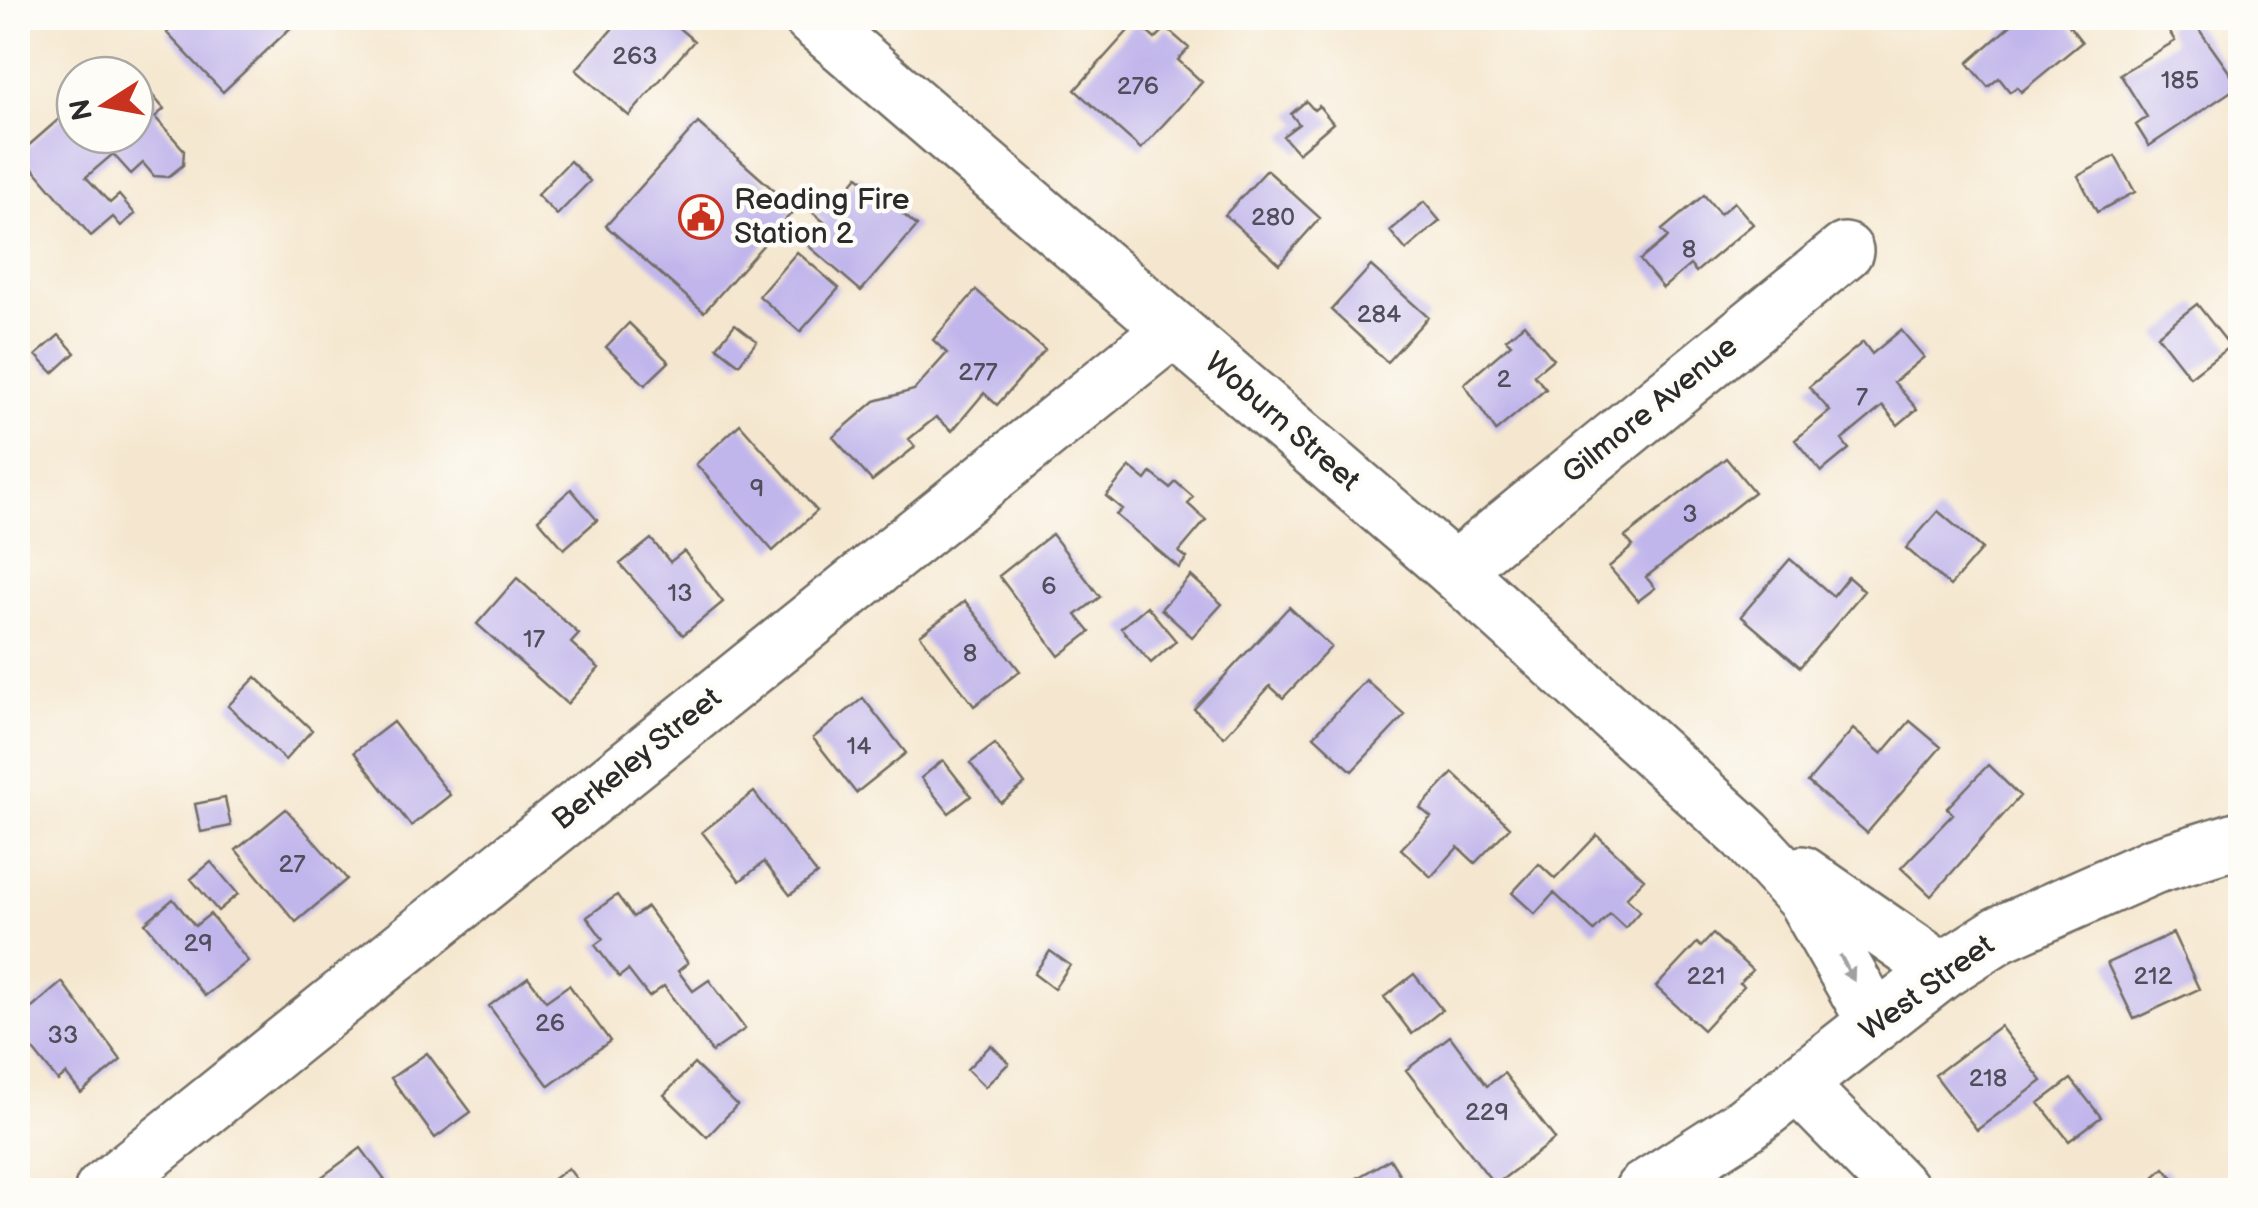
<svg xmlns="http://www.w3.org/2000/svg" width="2258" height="1208" font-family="'Balsamiq Sans',sans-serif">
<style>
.building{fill:#c1b6eb}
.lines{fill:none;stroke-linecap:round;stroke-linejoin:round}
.minor-casing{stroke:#726d64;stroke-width:60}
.tertiary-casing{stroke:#726d64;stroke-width:60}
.secondary-casing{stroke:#726d64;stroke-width:60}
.minor{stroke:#fff;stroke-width:55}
.tertiary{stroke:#fff;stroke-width:55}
.secondary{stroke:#fff;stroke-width:55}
.oneway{fill:#a0a0a0}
.labels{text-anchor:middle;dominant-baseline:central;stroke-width:9;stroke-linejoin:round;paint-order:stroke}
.number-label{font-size:25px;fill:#504e5b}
.poi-label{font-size:30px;fill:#2b2b2b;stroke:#fdfcf7;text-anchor:start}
.street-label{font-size:30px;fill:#2b2b2b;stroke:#fdfcf7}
</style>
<rect width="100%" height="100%" fill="#fdfcf7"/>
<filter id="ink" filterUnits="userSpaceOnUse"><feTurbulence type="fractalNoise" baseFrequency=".01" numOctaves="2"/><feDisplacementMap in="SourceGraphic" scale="20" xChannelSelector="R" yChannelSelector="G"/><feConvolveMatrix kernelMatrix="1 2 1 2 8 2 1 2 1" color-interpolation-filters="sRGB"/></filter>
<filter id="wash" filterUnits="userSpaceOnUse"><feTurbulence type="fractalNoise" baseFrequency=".0048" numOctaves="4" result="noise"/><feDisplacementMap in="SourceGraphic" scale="40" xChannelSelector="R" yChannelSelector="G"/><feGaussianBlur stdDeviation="2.25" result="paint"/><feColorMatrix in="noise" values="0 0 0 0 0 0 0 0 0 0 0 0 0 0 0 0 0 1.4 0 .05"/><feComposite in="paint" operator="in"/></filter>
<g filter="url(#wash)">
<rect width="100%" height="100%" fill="#f5e7cf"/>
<g id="blocks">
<!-- building -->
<path class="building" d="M182 18 231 21 301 18 223 92 167 33Z
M622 18H667L694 41 629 116 576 70Z
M2019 18H2063L2082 42 2021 92 2017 87 2010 92 1999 78 1988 87 1968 63Z
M2180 18H2191L2239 86 2149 146 2136 125 2147 117 2120 74 2175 41 2166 26Z
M1136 22 1155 39 1166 28 1189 48 1178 60 1202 82 1141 149 1075 90Z
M135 75 164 109 155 117 184 150 183 165 168 177 154 176 143 163 131 174 113 154 86 177 110 203 119 195 135 214 121 226 113 217 91 236 20 153 75 105V135H135Z
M1306 101 1314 110 1319 106 1333 123 1298 153 1283 136 1299 124 1291 114Z
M698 123 795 209 704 312 606 226Z
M2115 156 2135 192 2097 212 2078 176Z
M570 161 590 181 557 215 537 195Z
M1267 170 1320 218 1279 264 1225 215Z
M858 176 917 226 861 291 805 243 824 222 812 212 827 194 837 201Z
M1704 195 1720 214 1734 202 1753 224 1696 272 1690 265 1663 288 1640 260 1668 237 1662 230Z
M1424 202 1440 221 1406 250 1390 231Z
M797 252 839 288 800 332 759 296Z
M1371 266 1428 317 1387 362 1331 310Z
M976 290 1045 350 997 405 984 393 952 431 936 417 909 439 915 447 872 481 833 437 875 401 914 390 947 353 933 340Z
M2197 304 2230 346 2190 377 2157 335Z
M629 323 669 362 645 385 606 347Z
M735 324 757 341 739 364 717 347Z
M1524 324 1553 359 1534 375 1546 389 1496 431 1464 384 1511 344 1506 339Z
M1901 330 1924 357 1894 382 1917 409 1898 425 1883 406 1842 440 1849 449 1821 472 1795 440 1830 411 1809 387 1863 342 1872 354Z
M59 335 75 353 53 373 36 355Z
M740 424 817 511 773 551 696 464Z
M1726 458 1754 492 1646 577 1655 588 1638 601 1609 567 1633 546 1625 537Z
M1130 467 1146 480 1151 473 1170 488 1176 482 1193 497 1188 504 1206 520 1179 552 1187 558 1179 568 1116 515 1122 509 1106 496Z
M571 489 597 520 564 549 538 519Z
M1938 511 1982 549 1950 586 1906 548Z
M1052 534 1100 597 1076 615 1090 632 1059 656 999 576Z
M651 539 670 562 684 551 723 602 683 635 620 564Z
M1790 559 1833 596 1848 577 1864 591 1800 667 1741 616Z
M1191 576 1222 604 1192 637 1161 609Z
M517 578 579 634 571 643 599 668 567 704 477 624Z
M965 601 1020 671 974 706 920 635Z
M1147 606 1176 641 1151 663 1121 628Z
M1289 607 1331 647 1283 698 1270 686 1224 737 1194 709Z
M256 677 312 730 285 760 228 706Z
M1366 680 1405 715 1352 771 1314 736Z
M863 698 906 753 856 793 813 738Z
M1910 721 1941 747 1867 833 1808 782 1853 729 1882 754Z
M393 722 450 795 411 826 354 752Z
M995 744 1025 784 1001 803 970 763Z
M943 760 971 796 949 813 921 778Z
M1988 765 2020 796 1931 896 1901 868 1953 814 1947 808Z
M1453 773 1510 827 1475 863 1458 847 1431 877 1401 849 1431 817 1420 808Z
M754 792 817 874 790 895 764 862 740 881 702 832Z
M225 798 231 826 201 832 195 804Z
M286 809 347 879 296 922 236 850Z
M1597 835 1644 879 1626 898 1640 911 1625 928 1610 914 1594 931 1554 893 1535 914 1512 893 1539 864 1555 879Z
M211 862 238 894 218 911 191 879Z
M617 895 633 917 647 907 688 963 678 971 693 991 709 980 745 1029 712 1052 664 986 649 997 628 970 619 977 595 945 603 939 587 917Z
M173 899 195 926 210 914 248 961 205 996 145 923Z
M2173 933 2199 989 2134 1019 2107 963Z
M1713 934 1752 970 1740 983 1744 986 1703 1030 1656 987 1697 943 1701 947Z
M1050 951 1070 965 1054 989 1034 974Z
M1414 974 1442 1010 1412 1034 1384 997Z
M528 977 546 1001 569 985 610 1041 549 1086 489 1006Z
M62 982 121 1060 81 1093 66 1074 58 1081 18 1031 30 1020 25 1014Z
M2000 1026 2042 1081 1977 1130 1935 1075Z
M1450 1036 1487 1086 1504 1073 1555 1139 1495 1185 1406 1070Z
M991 1045 1009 1063 985 1087 967 1069Z
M427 1053 471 1112 435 1138 391 1078Z
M694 1064 737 1105 707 1137 664 1095Z
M2071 1079 2101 1117 2069 1141 2039 1103Z
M361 1148 392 1190H304Z
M1390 1159 1409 1190H1351L1347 1184Z
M568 1168 585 1190H539Z
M2164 1168 2185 1190H2140Z"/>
</g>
</g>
<g filter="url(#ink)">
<use href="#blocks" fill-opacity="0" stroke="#726d64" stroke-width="2.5"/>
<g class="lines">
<!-- minor casing -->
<g class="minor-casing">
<path id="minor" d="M1454 570 1845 251
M1798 1085 1901 1190
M103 1190 1173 329"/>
</g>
<!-- tertiary casing -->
<g class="tertiary-casing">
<path id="tertiary" d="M812 18 1454 570 1746 835 1805 899 1876 1023
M1802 874 1942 971"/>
</g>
<!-- secondary casing -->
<g class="secondary-casing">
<path id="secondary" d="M1643 1190 1746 1124 1942 971 2000 934 2153 866 2240 839"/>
</g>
<!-- minor -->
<use href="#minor" class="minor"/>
<!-- tertiary -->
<use href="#tertiary" class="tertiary"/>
<!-- secondary -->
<use href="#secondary" class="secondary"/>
</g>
<!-- one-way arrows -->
<defs><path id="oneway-solid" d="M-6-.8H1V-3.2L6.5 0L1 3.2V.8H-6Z" transform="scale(2.5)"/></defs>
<use class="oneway" href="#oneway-solid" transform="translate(1847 968) rotate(62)"/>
</g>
<!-- icons -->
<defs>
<g id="civic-ring" transform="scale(2.25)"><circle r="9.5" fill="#fdfcf7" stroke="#c8321e" stroke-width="1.5"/><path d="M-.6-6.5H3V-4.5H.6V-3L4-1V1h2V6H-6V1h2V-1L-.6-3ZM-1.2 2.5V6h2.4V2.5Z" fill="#c8321e"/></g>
</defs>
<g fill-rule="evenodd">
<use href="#civic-ring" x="701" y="217"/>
</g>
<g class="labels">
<!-- number labels -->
<g class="number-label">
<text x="635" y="56">263</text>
<text x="2180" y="80">185</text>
<text x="1138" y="86">276</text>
<text x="1273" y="217">280</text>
<text x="1689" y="249">8</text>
<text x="1379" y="314">284</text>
<text x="978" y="372">277</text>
<text x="1504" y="379">2</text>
<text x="1862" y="397">7</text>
<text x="757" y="488">9</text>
<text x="1690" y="514">3</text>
<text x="1049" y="586">6</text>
<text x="680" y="593">13</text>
<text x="534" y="639">17</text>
<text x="970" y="653">8</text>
<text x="859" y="746">14</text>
<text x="292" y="864">27</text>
<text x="198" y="943">29</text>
<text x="1706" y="976">221</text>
<text x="2153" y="976">212</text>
<text x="550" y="1023">26</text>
<text x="63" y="1035">33</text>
<text x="1988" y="1078">218</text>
<text x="1487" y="1112">229</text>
</g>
<!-- poi labels -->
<g class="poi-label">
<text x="734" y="200">Reading Fire<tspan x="734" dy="34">Station 2</tspan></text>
</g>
<!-- street labels -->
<g class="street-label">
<text transform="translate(1650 410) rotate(-39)">Gilmore Avenue</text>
<text transform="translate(1282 422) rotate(41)">Woburn Street</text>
<text transform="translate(637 759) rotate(-39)">Berkeley Street</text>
<text transform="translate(1927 988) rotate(-36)">West Street</text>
</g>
</g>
<!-- margin -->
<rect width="2258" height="1208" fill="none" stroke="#fdfcf7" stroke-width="60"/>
<!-- north arrow -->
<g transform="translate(105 105) rotate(259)"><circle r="48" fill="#fdfcf7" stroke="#a9a8a5" stroke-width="2.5"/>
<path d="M0-8L18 38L0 25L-18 38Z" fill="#c8321e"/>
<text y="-15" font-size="28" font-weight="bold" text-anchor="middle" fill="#2b2b2b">N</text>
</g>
</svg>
